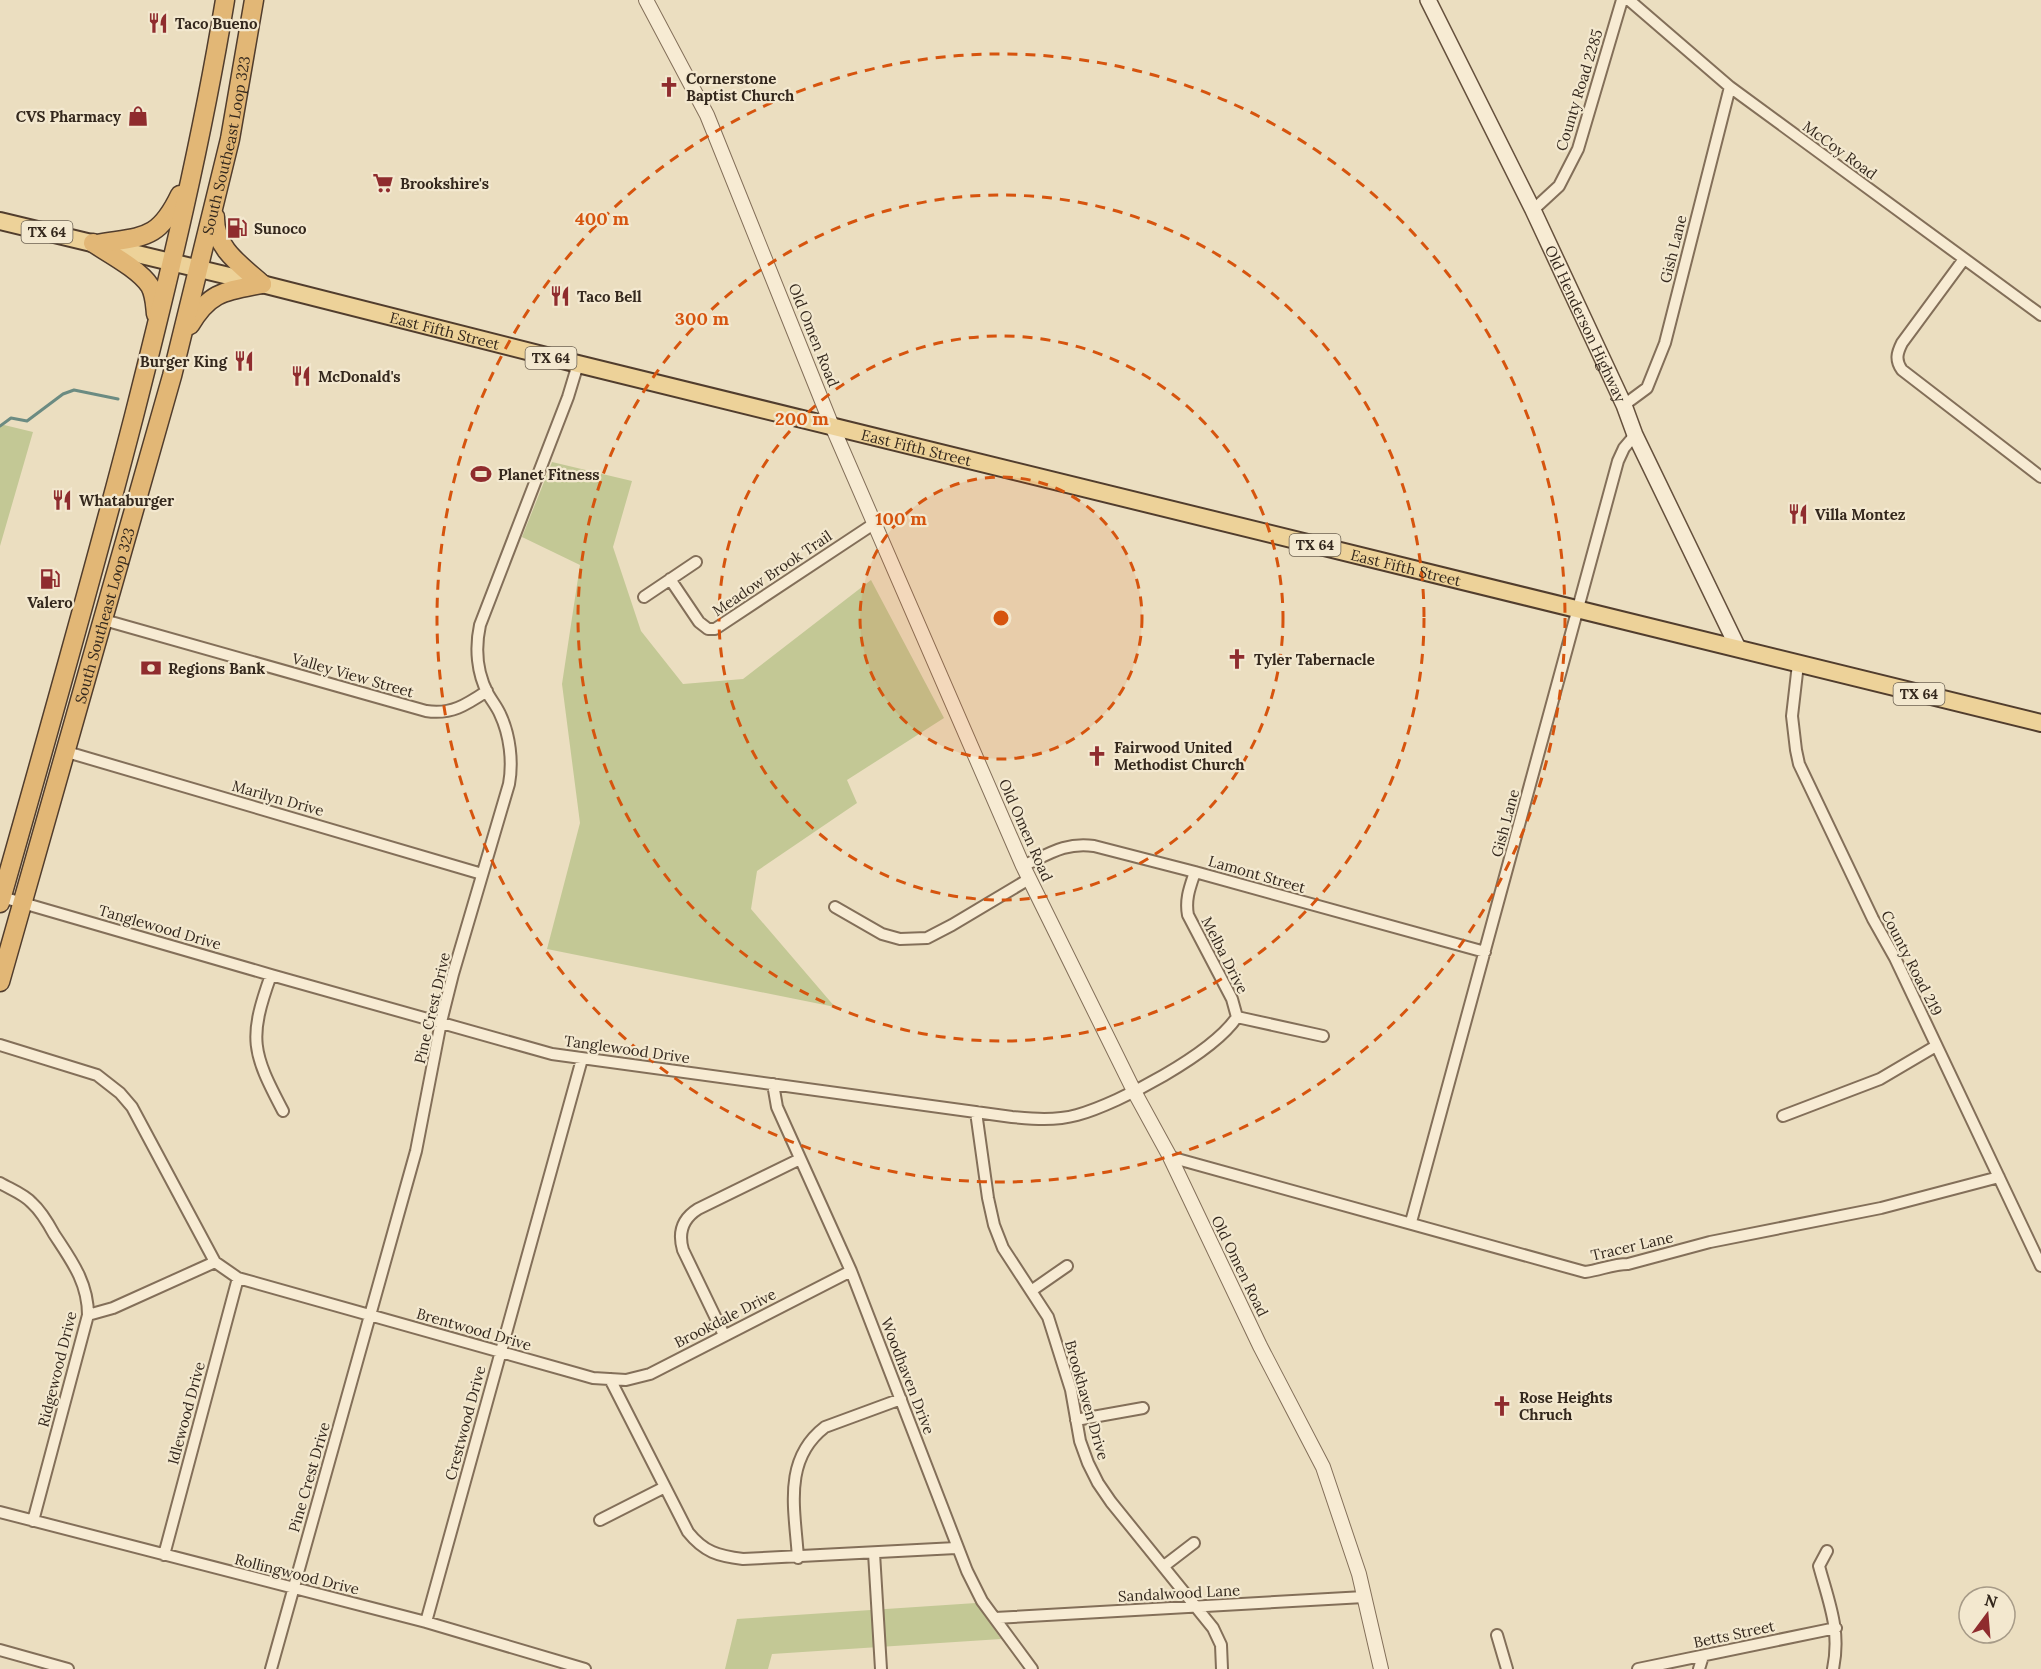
<svg xmlns="http://www.w3.org/2000/svg" width="2041" height="1669" font-family="Lora,serif">
<style>
.green{fill:#c3c895}
.lines{fill:none;stroke-linecap:round;stroke-linejoin:round}
.stream{stroke:#6b8b82;stroke-width:3}
.minor-casing{stroke:#836f59;stroke-width:14}
.tertiary-casing{stroke:#836f59;stroke-width:16}
.secondary-casing{stroke:#65503c;stroke-width:18}
.primary-casing{stroke:#513d2d;stroke-width:20}
.trunk-casing{stroke:#513d2d;stroke-width:21}
.minor{stroke:#f7ebd3;stroke-width:10}
.tertiary{stroke:#f7ebd3;stroke-width:14}
.secondary{stroke:#f7ebd3;stroke-width:15}
.primary{stroke:#edd299;stroke-width:16}
.trunk{stroke:#e2b776;stroke-width:18}
.ring{fill:none;stroke:#d6540e;stroke-width:3;stroke-dasharray:10 8}
.labels{text-anchor:middle;dominant-baseline:central;stroke-width:4.5;stroke-linejoin:round;paint-order:stroke}
.shield{fill:#f3e8cf;stroke:#6d6252;stroke-width:1.5}
.shield-label{font-size:14px;font-weight:bold;fill:#34281d}
.poi-label{font-size:15px;font-weight:bold;fill:#34281d;stroke:#f3e8cf;text-anchor:start}
.street-label{font-size:15px;fill:#34281d;stroke:#f3e8cf}
.centre{fill:#d6540e;stroke:#f3e8cf;stroke-width:3}
.ring-label{font-size:18px;text-anchor:middle;font-weight:bold;fill:#d6540e;stroke:#f3e8cf;stroke-width:4.5;stroke-linejoin:round;paint-order:stroke}
</style>
<rect width="100%" height="100%" fill="#ebdec0"/>
<!-- green -->
<path class="green" d="M0 424 33 432 0 546Z
M552 462 632 481 613 547 641 631 683 684 743 679 871 580 944 718 847 780 857 803 757 871 751 909 835 1007 547 949 580 823 562 684 580 565 522 537Z
M976 1603 1001 1639 772 1654 768 1669H725L737 1619Z"/>
<g class="lines">
<!-- stream -->
<path class="stream" d="M0 426 11 418 27 421 63 394 74 390 118 399"/>
<!-- minor casing -->
<g class="minor-casing">
<path id="minor" d="M1629 0 1730 87 2041 315
M1533 210 1559 186 1578 149 1622 0
M1964 259 1902 343C1897 353 1895 360 1902 370L2041 477
M1624 405 1647 388 1665 343 1730 87
M670 579 699 622 708 629H715L875 523
M644 597 696 562
M104 620 426 711C451 715 466 705 487 691
M1798 664 1792 716 1796 750 1799 764 1873 919 1895 958 2041 1266
M67 752 482 874
M1023 866C1049 854 1065 842 1094 846L1195 872 1485 952
M1195 872C1190 887 1185 899 1188 915L1232 999 1237 1017
M2 897 271 975 552 1054 1012 1117C1033 1119 1055 1121 1077 1115 1120 1103 1212 1054 1237 1017
M835 907 882 934 900 939 927 938 952 925 1029 879
M271 975C248 1039 252 1052 283 1111
M1237 1017 1323 1036
M0 1045 97 1075 120 1093 132 1107 215 1262 238 1278 579 1374 593 1378 626 1380 650 1374 851 1271
M773 1084 777 1107 851 1271 967 1571 982 1601 1032 1669
M976 1112 988 1198 994 1225 1003 1248 1048 1317 1071 1390 1080 1441 1088 1463 1098 1483 1111 1502 1213 1628 1221 1645 1222 1669
M1783 1116 1880 1079 1936 1046
M1170 1157 1585 1272C1601 1270 1612 1264 1628 1264L1710 1242 1881 1208 1999 1177
M0 1183C10 1189 24 1194 32 1203 41 1211 48 1223 54 1234 71 1260 88 1282 88 1315L33 1521
M1411 1222 1618 461 1624 448 1635 435
M1031 1291 1067 1266
M88 1315 113 1308 215 1262
M724 1335 683 1250C678 1233 682 1219 698 1209L800 1159
M610 1379 688 1532C704 1552 718 1556 743 1559L956 1548
M1076 1420 1143 1408
M0 1512 426 1622 585 1669
M600 1520 665 1487
M1827 1551 1819 1566C1829 1603 1841 1630 1833 1669
M874 1553 881 1669
M164 1555 238 1278
M798 1558C795 1510 782 1460 825 1427L901 1399
M1164 1566 1194 1543
M995 1618 1364 1597
M426 1622 582 1059
M1497 1635 1507 1669
M0 1650 68 1669
M271 1669 416 1151 441 1022 453 974 509 784C513 762 510 735 500 714 497 707 492 701 488 694 477 673 475 648 480 625L568 397 578 364
M1638 1669 1836 1628
M1699 1669 1703 1656"/>
</g>
<!-- tertiary casing -->
<g class="tertiary-casing">
<path id="tertiary" d="M646 0 707 115 832 426 1023 866 1135 1093 1170 1157 1260 1346 1323 1467 1359 1574 1381 1669"/>
</g>
<!-- secondary casing -->
<g class="secondary-casing">
<g id="secondary">
<path id="s1" d="M1428 0 1533 210 1624 405 1635 435 1738 648"/>
</g>
</g>
<!-- primary casing -->
<g class="primary-casing">
<g id="primary">
<path id="s2" d="M0 221 262 284 578 364 2041 723"/>
</g>
</g>
<!-- trunk casing -->
<g class="trunk-casing">
<g id="trunk">
<path d="M215 217C214 248 242 266 262 284"/>
<path d="M93 243C110 254 140 270 150 286 155 295 155 305 156 314"/>
<path d="M97 244C143 236 158 241 180 195"/>
<path d="M190 325C210 291 226 291 262 284"/>
<path d="M0 903C46 741 92 579 134 416 169 278 202 140 225 0"/>
<path id="s3" d="M0 982 172 376 230 139 254 0"/>
</g>
</g>
<!-- minor -->
<use href="#minor" class="minor"/>
<!-- tertiary -->
<use href="#tertiary" class="tertiary"/>
<!-- secondary -->
<use href="#secondary" class="secondary"/>
<!-- primary -->
<use href="#primary" class="primary"/>
<!-- trunk -->
<use href="#trunk" class="trunk"/>
</g>
<!-- distance rings -->
<circle cx="1001" cy="618" r="141" fill="#d6540e" fill-opacity=".12"/>
<g class="ring">
<circle cx="1001" cy="618" r="141"/>
<circle cx="1001" cy="618" r="282"/>
<circle cx="1001" cy="618" r="423"/>
<circle cx="1001" cy="618" r="564"/>
</g>
<!-- icons -->
<defs>
<g id="restaurant-bare" transform="scale(1.62)"><path d="M-5-6h1v4h1v-4h1v4h1v-4h1v5L-1.5 .5V6h-2V.5L-5-1ZM5-6V6H3V1.5H1.5Q1.5-4 5-6Z" fill="#8f2c2e" stroke="#f3e8cf" stroke-width="2.5" paint-order="stroke"/></g>
<g id="church-bare" transform="scale(1.62)"><path d="M-1.2-6h2.4v3.5h3.3v2.4h-3.3V6h-2.4V-.1h-3.3v-2.4h3.3Z" fill="#8f2c2e" stroke="#f3e8cf" stroke-width="2.5" paint-order="stroke"/></g>
<g id="shop-bare" transform="scale(1.62)"><path d="M-5-2.5h2.3a2.7 3.5 0 0 1 5.4 0H5L5.5 6h-11ZM-1.5-2.5h3a1.5 2.3 0 0 0-3 0Z" fill="#8f2c2e" stroke="#f3e8cf" stroke-width="2.5" paint-order="stroke"/></g>
<g id="supermarket-bare" transform="scale(1.62)"><path d="M-6-5.5h2.5l.6 2H6L4.5 2H-2.5L-4.4-4H-6ZM-1.5 3.2a1.3 1.3 0 1 0 .1 0ZM3 3.2a1.3 1.3 0 1 0 .1 0Z" fill="#8f2c2e" stroke="#f3e8cf" stroke-width="2.5" paint-order="stroke"/></g>
<g id="fuel-bare" transform="scale(1.62)"><path d="M-5.5-6h7V0h2V4h1.3V-2.5L3-4.5l.8-.8L6-3V5H2.5V1h-1V6h-7ZM-4.2-4.7v3.2H.2V-4.7Z" fill="#8f2c2e" stroke="#f3e8cf" stroke-width="2.5" paint-order="stroke"/></g>
<g id="stadium-bare" transform="scale(1.62)"><path d="M0-5a6.5 5 0 1 0 0 10a6.5 5 0 1 0 0-10ZM-3.5-1.8h7v3.6h-7Z" fill="#8f2c2e" stroke="#f3e8cf" stroke-width="2.5" paint-order="stroke"/></g>
<g id="bank-bare" transform="scale(1.62)"><path d="M-6-4H6V4H-6ZM0-2.3a2.3 2.3 0 1 0 0 4.6a2.3 2.3 0 1 0 0-4.6Z" fill="#8f2c2e" stroke="#f3e8cf" stroke-width="2.5" paint-order="stroke"/></g>
</defs>
<g fill-rule="evenodd">
<use href="#restaurant-bare" x="158" y="23"/>
<use href="#church-bare" x="669" y="87"/>
<use href="#shop-bare" x="138" y="116"/>
<use href="#supermarket-bare" x="383" y="183"/>
<use href="#fuel-bare" x="237" y="228"/>
<use href="#restaurant-bare" x="560" y="296"/>
<use href="#restaurant-bare" x="244" y="361"/>
<use href="#restaurant-bare" x="301" y="376"/>
<use href="#stadium-bare" x="481" y="474"/>
<use href="#restaurant-bare" x="62" y="500"/>
<use href="#restaurant-bare" x="1798" y="514"/>
<use href="#fuel-bare" x="50" y="579"/>
<use href="#church-bare" x="1237" y="659"/>
<use href="#bank-bare" x="151" y="668"/>
<use href="#church-bare" x="1097" y="756"/>
<use href="#church-bare" x="1502" y="1406"/>
</g>
<g class="labels">
<!-- shield labels -->
<g class="shield">
<rect x="21.5" y="221" width="51" height="22" rx="4.5"/>
<rect x="525.5" y="347" width="51" height="22" rx="4.5"/>
<rect x="1289.5" y="534" width="51" height="22" rx="4.5"/>
<rect x="1893.5" y="683" width="51" height="22" rx="4.5"/>
</g>
<g class="shield-label">
<text x="47" y="232">TX 64</text>
<text x="551" y="358">TX 64</text>
<text x="1315" y="545">TX 64</text>
<text x="1919" y="694">TX 64</text>
</g>
<!-- poi labels -->
<g class="poi-label">
<text x="175" y="23">Taco Bueno</text>
<text x="686" y="78">Cornerstone<tspan x="686" dy="17">Baptist Church</tspan></text>
<text x="121" y="116" text-anchor="end">CVS Pharmacy</text>
<text x="400" y="183">Brookshire's</text>
<text x="254" y="228">Sunoco</text>
<text x="577" y="296">Taco Bell</text>
<text x="227" y="361" text-anchor="end">Burger King</text>
<text x="318" y="376">McDonald's</text>
<text x="498" y="474">Planet Fitness</text>
<text x="79" y="500">Whataburger</text>
<text x="1815" y="514">Villa Montez</text>
<text x="50" y="602" text-anchor="middle">Valero</text>
<text x="1254" y="659">Tyler Tabernacle</text>
<text x="168" y="668">Regions Bank</text>
<text x="1114" y="747">Fairwood United<tspan x="1114" dy="17">Methodist Church</tspan></text>
<text x="1519" y="1397">Rose Heights<tspan x="1519" dy="17">Chruch</tspan></text>
</g>
<!-- street labels -->
<g class="street-label">
<text transform="translate(1579 90) rotate(-73)">County Road 2285</text>
<text stroke="none"><textPath href="#s3" startOffset="867">South Southeast Loop 323</textPath></text>
<text transform="translate(1840 150) rotate(36)">McCoy Road</text>
<text transform="translate(1673 249) rotate(-76)">Gish Lane</text>
<text stroke="none"><textPath href="#s1" startOffset="360">Old Henderson Highway</textPath></text>
<text stroke="none"><textPath href="#s2" startOffset="458">East Fifth Street</textPath></text>
<text transform="translate(814 335) rotate(68)">Old Omen Road</text>
<text stroke="none"><textPath href="#s2" startOffset="944">East Fifth Street</textPath></text>
<text stroke="none"><textPath href="#s2" startOffset="1448">East Fifth Street</textPath></text>
<text transform="translate(772 573) rotate(-34)">Meadow Brook Trail</text>
<text stroke="none"><textPath href="#s3" startOffset="381">South Southeast Loop 323</textPath></text>
<text transform="translate(353 675) rotate(16)">Valley View Street</text>
<text transform="translate(278 798) rotate(16)">Marilyn Drive</text>
<text transform="translate(1505 823) rotate(-75)">Gish Lane</text>
<text transform="translate(1026 830) rotate(66)">Old Omen Road</text>
<text transform="translate(1257 874) rotate(16)">Lamont Street</text>
<text transform="translate(160 927) rotate(16)">Tanglewood Drive</text>
<text transform="translate(1225 955) rotate(63)">Melba Drive</text>
<text transform="translate(1912 963) rotate(63)">County Road 219</text>
<text transform="translate(432 1008) rotate(-77)">Pine Crest Drive</text>
<text transform="translate(627 1049) rotate(8)">Tanglewood Drive</text>
<text transform="translate(1632 1246) rotate(-13)">Tracer Lane</text>
<text transform="translate(1240 1266) rotate(64)">Old Omen Road</text>
<text transform="translate(725 1318) rotate(-27)">Brookdale Drive</text>
<text transform="translate(474 1329) rotate(16)">Brentwood Drive</text>
<text transform="translate(57 1369) rotate(-76)">Ridgewood Drive</text>
<text transform="translate(908 1376) rotate(69)">Woodhaven Drive</text>
<text transform="translate(1087 1400) rotate(74)">Brookhaven Drive</text>
<text transform="translate(186 1413) rotate(-75)">Idlewood Drive</text>
<text transform="translate(465 1423) rotate(-75)">Crestwood Drive</text>
<text transform="translate(309 1477) rotate(-74)">Pine Crest Drive</text>
<text transform="translate(297 1574) rotate(14)">Rollingwood Drive</text>
<text transform="translate(1179 1593) rotate(-3)">Sandalwood Lane</text>
<text transform="translate(1734 1634) rotate(-12)">Betts Street</text>
</g>
</g>
<circle cx="1001" cy="618" r="9" class="centre"/>
<g class="ring-label">
<text x="602" y="225">400 m</text>
<text x="702" y="325">300 m</text>
<text x="802" y="425">200 m</text>
<text x="901" y="525">100 m</text>
</g>
<!-- north arrow -->
<g transform="translate(1987 1615) rotate(16)"><circle r="28" fill="#f3e8cf" stroke="#a79b88" stroke-width="1.5"/>
<path d="M0-4.5L10 22L0 15L-10 22Z" fill="#8f2c2e"/>
<text y="-9" font-size="16" font-weight="bold" text-anchor="middle" fill="#34281d">N</text>
</g>
</svg>
